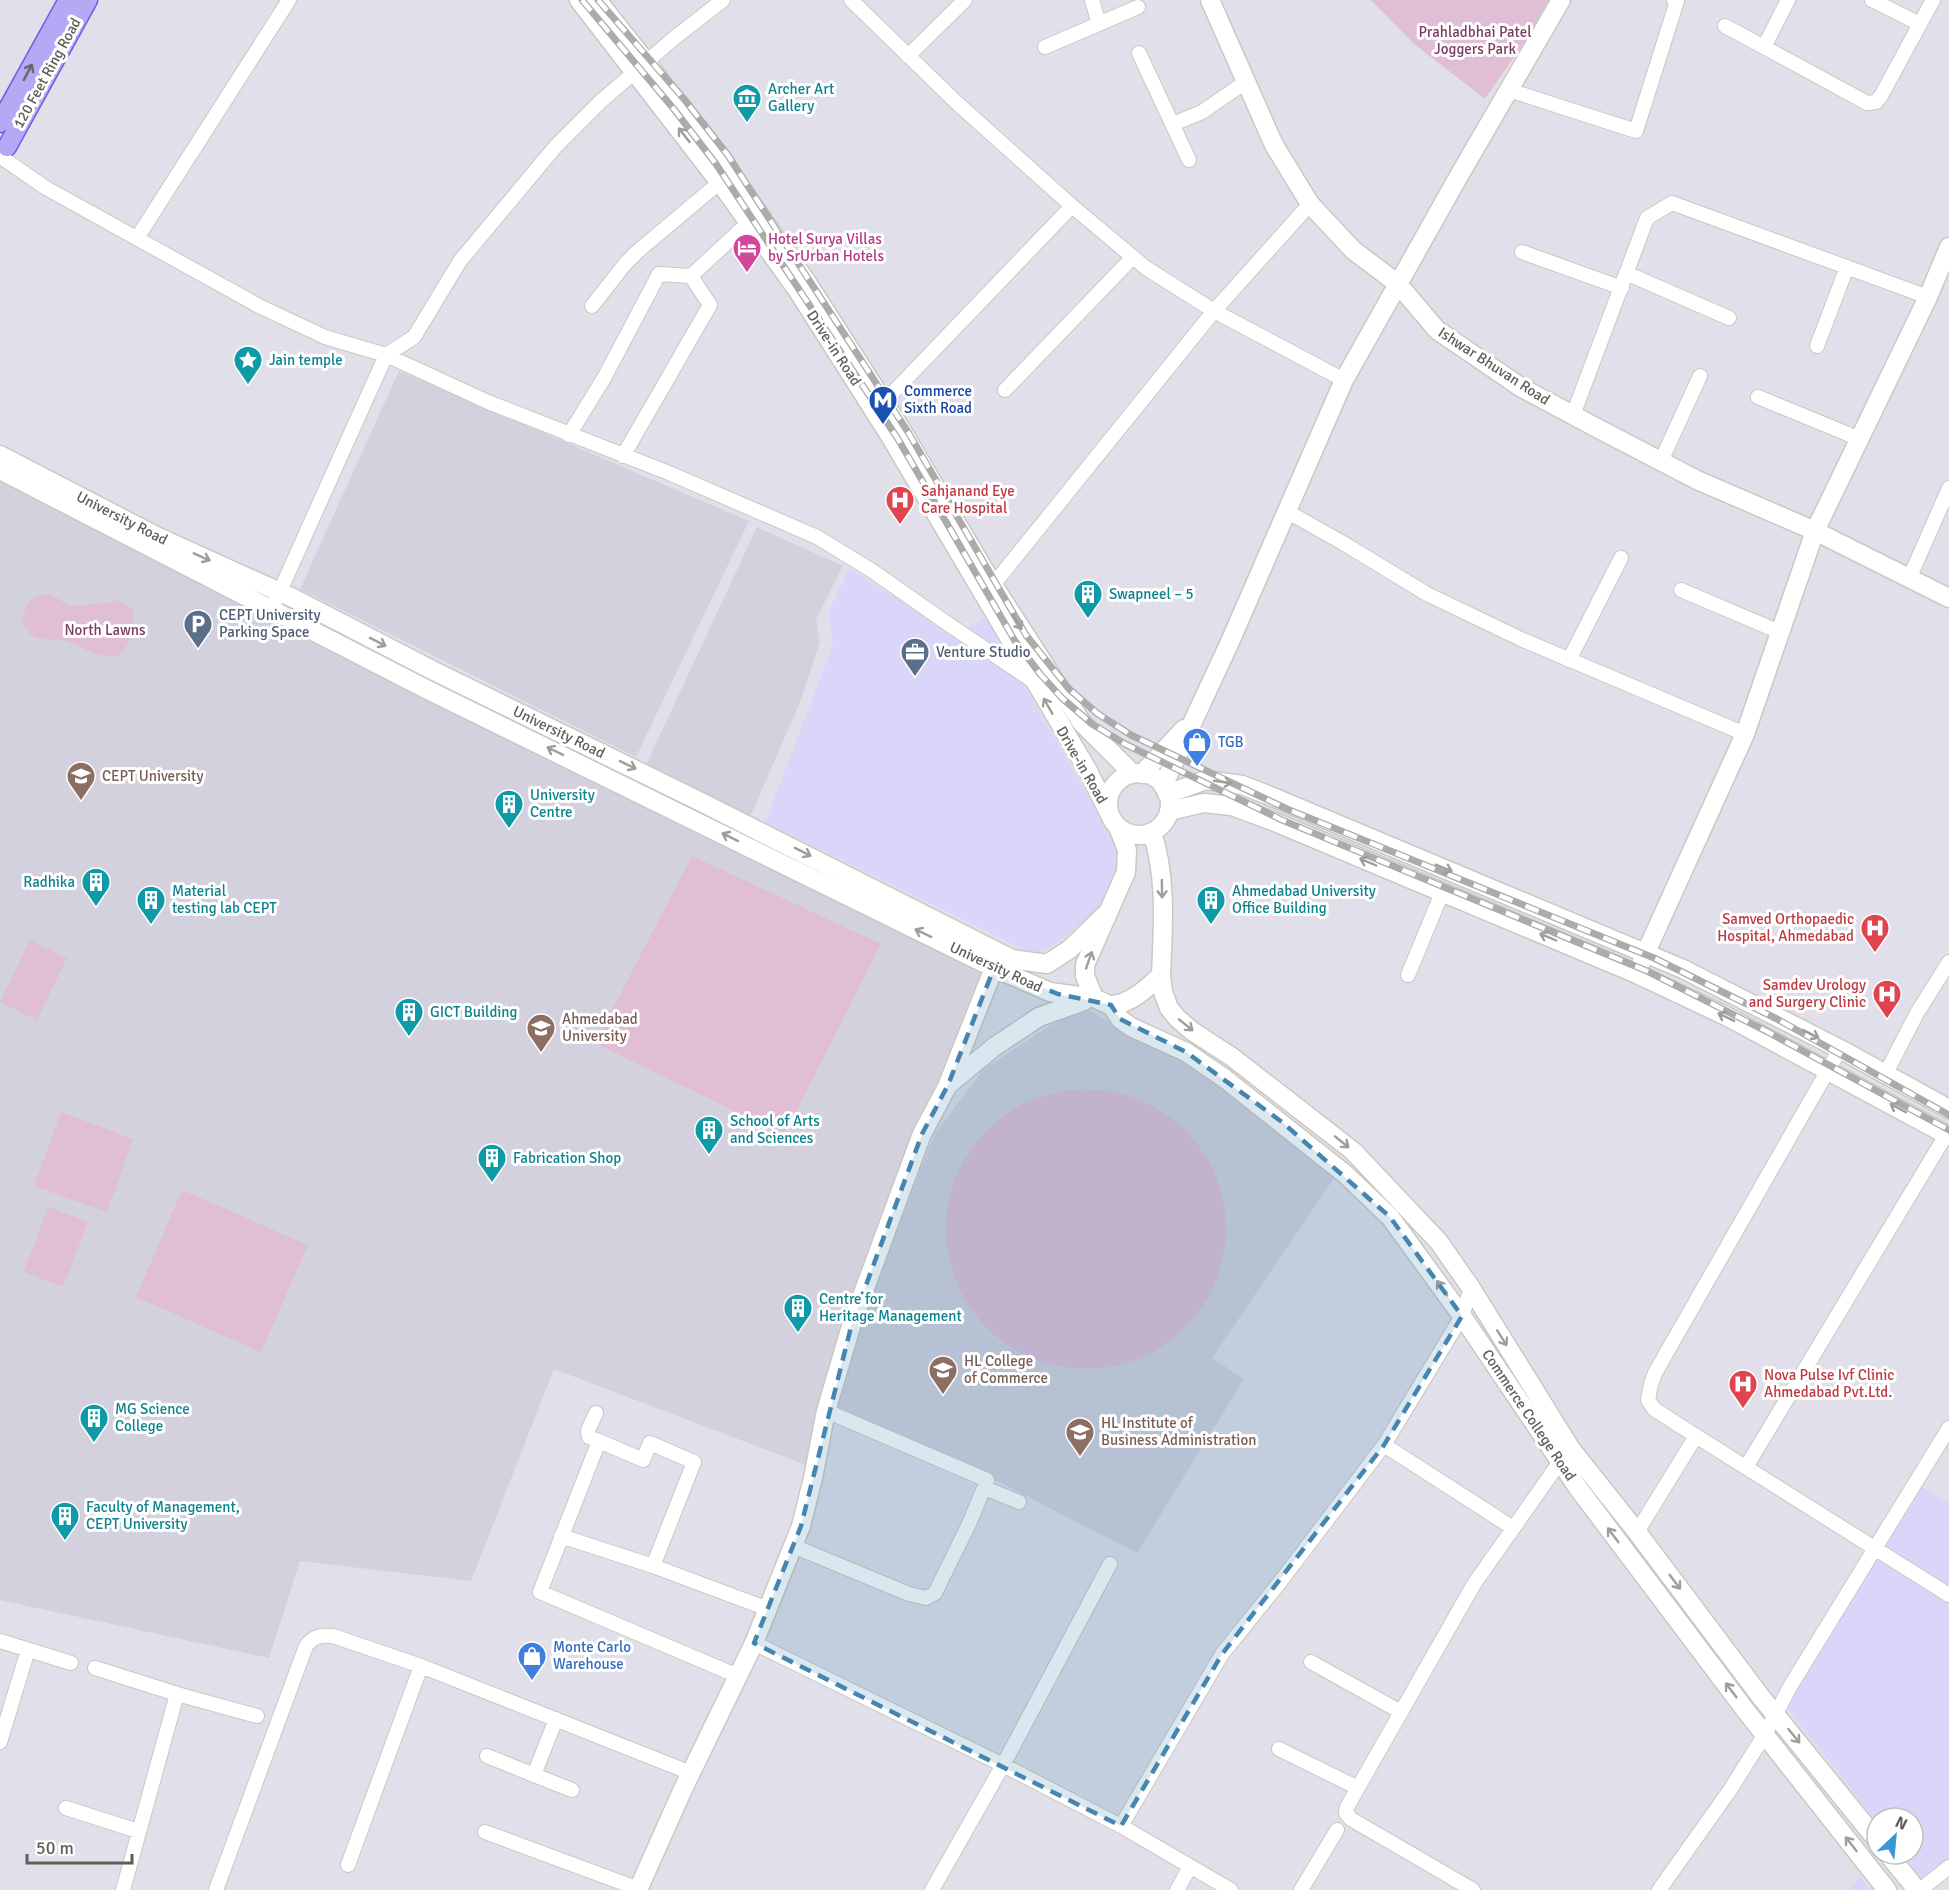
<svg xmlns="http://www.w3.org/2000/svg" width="1949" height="1890" font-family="Signika,sans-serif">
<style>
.commercial{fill:#d9d6f9}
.education{fill:#d2d1dd}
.green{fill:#e0bed5}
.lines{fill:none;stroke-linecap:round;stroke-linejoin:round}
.street-casing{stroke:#c9c9c3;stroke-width:16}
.secondary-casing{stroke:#c9c9c2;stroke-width:21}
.primary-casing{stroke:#6762e1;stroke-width:21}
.street{stroke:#fff;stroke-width:14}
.secondary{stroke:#fff;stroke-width:18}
.primary{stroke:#b5a9f6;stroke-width:18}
.rail-casing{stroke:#ababaa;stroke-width:7}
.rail{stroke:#fff;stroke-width:4.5;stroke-dasharray:14;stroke-linecap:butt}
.oneway{stroke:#686669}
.oneway2{stroke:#9f9e9b}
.marked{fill:#4586b0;fill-opacity:0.2;stroke:#4586b0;stroke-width:4.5;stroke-dasharray:12 8;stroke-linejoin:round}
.labels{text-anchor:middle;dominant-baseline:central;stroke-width:6;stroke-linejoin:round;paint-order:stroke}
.park-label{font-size:15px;fill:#7b3c64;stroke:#fff}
.street-label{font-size:15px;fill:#5f5e59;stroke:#fff}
.culture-label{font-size:15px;fill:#0d838f;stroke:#fff;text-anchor:start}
.hotel-label{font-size:15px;fill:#b23c85;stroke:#fff;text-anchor:start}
.transit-label{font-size:15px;fill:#164399;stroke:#fff;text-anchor:start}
.health-label{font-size:15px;fill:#be3a42;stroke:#fff;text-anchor:start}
.service-label{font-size:15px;fill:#4e5e75;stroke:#fff;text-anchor:start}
.shop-label{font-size:15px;fill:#366cbe;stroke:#fff;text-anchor:start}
.education-label{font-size:15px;fill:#785e54;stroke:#fff;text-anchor:start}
</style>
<rect width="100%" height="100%" fill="#e1e0ea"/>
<!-- commercial -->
<path class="commercial" d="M849 568 955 635 985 617 1116 844 1119 868 1097 911 1057 943 1035 955 765 822 833 645 829 612Z
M1922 1487 1949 1504V1860L1923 1880 1902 1854H1913V1818H1877V1822L1786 1706Z
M1859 1876 1870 1890H1850Z"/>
<!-- education -->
<path class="education" d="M399 371 749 521 636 757 300 589Z
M0 480 982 974 841 1324 806 1465 554 1369 471 1581 300 1561 269 1658 0 1600Z
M757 527 843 566 816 620 820 642 799 705 749 819 645 767Z
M1091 1010 1115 1027 1145 1043 1181 1058 1219 1084 1336 1175 1212 1358 1244 1379 1137 1553 1001 1483 837 1408 854 1337 935 1134 983 1070 1057 1021Z"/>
<!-- green -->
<path class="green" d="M1371 0H1550L1537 24 1485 99 1413 43Z
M51 594 69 606 109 603 118 600 125 605 133 608C135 619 133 631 129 641 117 674 83 645 63 640 52 638 41 642 31 635L22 622C26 603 31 595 51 594Z
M692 856 881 944 784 1135 595 1043Z
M30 940 67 958 37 1020 0 1002Z
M946 1229a140 140 0 1 1 280 0a140 140 0 1 1-280 0Z
M61 1112 133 1139 107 1212 34 1186Z
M182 1190 308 1245 261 1352 136 1297Z
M48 1207 88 1222 63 1287 24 1272Z"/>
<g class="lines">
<!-- street casing -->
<g class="street-casing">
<path id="street" d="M851 0 957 103 1072 206 1146 268 1214 311 1344 380
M1092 0 1099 24
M1788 0 1764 47 1867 103 1876 102 1881 96 1933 0
M1872 0 1920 24
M1725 26 1764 47
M1045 47 1138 7
M1139 53 1189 160
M908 56 965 0
M1509 90 1636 131 1677 1 1674 0
M1173 124 1202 112 1247 81
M1 157 46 188 259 306 325 337 386 355 488 402 669 473 817 537 871 570 951 626 1033 681
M137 238 289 0
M1522 252 1622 288
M1626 273 1729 318
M592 306 625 264 638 251 720 182
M1817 346 1847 267
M1005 390 1133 257
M1758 397 1860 439
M884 402 1072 206
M1573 415 1647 218 1672 203 1928 297
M569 435 604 378 659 274 691 276
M623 456 710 305 691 276 749 222
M1661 461 1700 376
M1288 512 1343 543 1427 594 1523 640 1745 734
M1909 579 1949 488
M993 585 1214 311 1310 204
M1681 590 1780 632
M276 600 386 355 414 337 460 261 556 146 600 102 673 39 723 0
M1569 660 1621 558
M1408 975 1442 893
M1840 1049 1655 1373 1651 1384 1648 1400 1654 1409 1696 1436 1949 1595
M1885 1075 1917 1013 1949 962
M826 1411 987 1480
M596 1413 588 1430 589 1437 599 1441
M1384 1445 1513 1528
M1746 1467 1946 1135
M1637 1532 1696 1436
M561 1536 653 1566
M793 1546 909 1594 926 1598 935 1593 969 1524 983 1490 987 1489 1019 1502
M0 1641 71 1663
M754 1643 1003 1765 1121 1826 1231 1890
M1311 1662 1401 1712
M95 1668 177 1694
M738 1676 540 1592 599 1441 643 1460 650 1443 694 1462 653 1566 768 1609
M0 1742 28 1650
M1279 1749 1358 1788
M487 1756 534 1775 556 1719
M534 1775 572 1790
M66 1808 138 1831
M1121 1826 1222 1654 1280 1582 1384 1445 1462 1316 1471 1288
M485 1832 639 1889
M348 1865 421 1666
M123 1890 177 1694 257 1716
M216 1890 306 1646C314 1636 320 1635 333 1636L421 1666 691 1773
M932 1890 1003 1765 1110 1564
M1177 1890 1190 1867
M1301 1890 1337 1830
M1473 1890 1351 1819 1346 1813 1347 1807 1474 1584 1564 1456
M1659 1890 1730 1790 1765 1734 1791 1685 1949 1428
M1920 1890 1949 1867"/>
</g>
<!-- secondary casing -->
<g class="secondary-casing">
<path id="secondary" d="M579 0 724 188 798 291 890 436 1087 769 1108 811
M597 0 647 63 735 180 808 284 901 429 993 585 1082 723 1133 774
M1210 0 1274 145 1310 204 1353 250 1398 284 1437 330 1522 388 1597 428 1697 480 1815 531 1949 598
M0 455 156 536 293 598 432 670 701 802 1012 959 1047 964 1070 949 1108 912
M0 470 426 689 994 968 1050 992 1094 998
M1108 804a31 31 0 1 1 62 0a31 31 0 1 1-62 0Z
M1142 774 1184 729
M1163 786 1229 644 1344 380 1460 174 1561 0
M1167 794 1206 780 1242 785 1268 795 1683 969 1840 1049 1949 1109
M1169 811 1204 803 1232 806 1275 822 1637 974 1728 1017 1949 1136
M1118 827 1127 850 1126 872 1085 965V976L1094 998C1099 1000 1107 1005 1112 1005 1131 1004 1148 987 1161 975 1163 927 1167 878 1152 832
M1642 961 1745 734 1815 531 1928 297 1949 247
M1161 975 1163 992 1169 1008 1177 1018 1192 1031 1232 1057 1353 1151 1439 1242 1471 1288 1571 1449 1637 1532 1761 1697 1877 1840
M1111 1005 1120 1019 1131 1027 1186 1052 1224 1078 1345 1174 1390 1217 1462 1316 1578 1488 1746 1711 1887 1890
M948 1084 994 968
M1888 1854 1917 1890
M638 1890 683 1789 754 1643 801 1526 813 1478 826 1411 852 1323 922 1134 948 1085 994 1047 1039 1017 1084 1001"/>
</g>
<!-- primary casing -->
<g class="primary-casing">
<path id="primary" d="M0 123 68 0
M7 147 88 0"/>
</g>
<!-- street -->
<use href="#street" class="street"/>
<!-- secondary -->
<use href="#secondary" class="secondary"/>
<!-- primary -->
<use href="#primary" class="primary"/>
<!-- rail casing -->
<g class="rail-casing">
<path id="rail" d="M582 0 673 108 716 164 898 439 1015 641 1041 675 1062 698 1092 724 1125 744 1282 820 1647 971 1768 1032 1949 1130
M598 0 684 99 727 154 908 432 1026 635 1069 689 1098 714 1131 735 1287 809 1654 958 1777 1019 1949 1115"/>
</g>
<!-- rail -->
<use href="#rail" class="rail"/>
</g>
<!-- one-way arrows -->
<defs><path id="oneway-shaft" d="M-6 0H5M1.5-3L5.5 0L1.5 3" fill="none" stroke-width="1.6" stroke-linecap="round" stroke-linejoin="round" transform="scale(1.5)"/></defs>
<use class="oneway" href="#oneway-shaft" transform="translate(28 72) rotate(-62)"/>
<g class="oneway2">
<use href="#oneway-shaft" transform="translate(684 135) rotate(-128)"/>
<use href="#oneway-shaft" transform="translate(202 557) rotate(24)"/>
<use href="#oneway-shaft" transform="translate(1017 622) rotate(57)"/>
<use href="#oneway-shaft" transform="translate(378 642) rotate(27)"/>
<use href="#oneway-shaft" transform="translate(1048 706) rotate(-120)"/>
<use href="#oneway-shaft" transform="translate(555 751) rotate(-154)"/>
<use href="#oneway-shaft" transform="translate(628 765) rotate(26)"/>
<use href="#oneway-shaft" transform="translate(1223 782) rotate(8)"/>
<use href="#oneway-shaft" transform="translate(730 837) rotate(-153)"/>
<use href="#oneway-shaft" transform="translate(803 852) rotate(27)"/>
<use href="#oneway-shaft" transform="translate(1368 862) rotate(-157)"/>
<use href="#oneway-shaft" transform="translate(1444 868) rotate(23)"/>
<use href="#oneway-shaft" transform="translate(1162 889) rotate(89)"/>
<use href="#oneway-shaft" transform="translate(923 933) rotate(-154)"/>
<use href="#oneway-shaft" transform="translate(1548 937) rotate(-157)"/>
<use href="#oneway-shaft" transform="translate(1089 960) rotate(-71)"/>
<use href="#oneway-shaft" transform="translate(1726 1017) rotate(-154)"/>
<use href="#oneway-shaft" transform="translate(1186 1025) rotate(39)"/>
<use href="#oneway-shaft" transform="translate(1811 1034) rotate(27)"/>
<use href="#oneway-shaft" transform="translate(1898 1108) rotate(-152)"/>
<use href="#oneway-shaft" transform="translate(1342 1142) rotate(39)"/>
<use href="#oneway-shaft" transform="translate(1442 1288) rotate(-125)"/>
<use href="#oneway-shaft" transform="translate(1502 1338) rotate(58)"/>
<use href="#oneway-shaft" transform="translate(1613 1535) rotate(-127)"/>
<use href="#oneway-shaft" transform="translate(1675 1582) rotate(53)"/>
<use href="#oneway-shaft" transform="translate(1731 1690) rotate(-127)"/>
<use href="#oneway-shaft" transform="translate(1794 1736) rotate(51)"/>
<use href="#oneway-shaft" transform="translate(1851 1844) rotate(-128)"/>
</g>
<!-- marked area -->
<path class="marked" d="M994 968 1058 994 1111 1005 1120 1019 1186 1052 1282 1122 1390 1217 1462 1316 1384 1445 1222 1654 1121 1826 754 1643 801 1526 852 1323 922 1134 948 1085Z"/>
<!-- icons -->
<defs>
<g id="museum-pin" transform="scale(1.5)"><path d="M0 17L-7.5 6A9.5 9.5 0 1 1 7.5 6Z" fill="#0f9aa8" stroke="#fff"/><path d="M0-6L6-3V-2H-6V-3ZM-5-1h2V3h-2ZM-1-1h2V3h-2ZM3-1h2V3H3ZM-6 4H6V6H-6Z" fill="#fff"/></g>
<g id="hotel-pin" transform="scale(1.5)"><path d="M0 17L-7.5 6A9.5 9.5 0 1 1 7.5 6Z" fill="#d1479c" stroke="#fff"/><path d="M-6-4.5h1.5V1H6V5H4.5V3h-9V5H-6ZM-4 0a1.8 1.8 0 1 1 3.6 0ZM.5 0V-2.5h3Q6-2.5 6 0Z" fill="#fff"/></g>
<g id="sight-pin" transform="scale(1.5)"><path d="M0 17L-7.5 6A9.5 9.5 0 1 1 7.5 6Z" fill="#0f9aa8" stroke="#fff"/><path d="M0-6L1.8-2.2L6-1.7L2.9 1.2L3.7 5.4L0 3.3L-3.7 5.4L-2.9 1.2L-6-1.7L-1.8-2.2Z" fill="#fff"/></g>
<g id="metro-pin" transform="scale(1.5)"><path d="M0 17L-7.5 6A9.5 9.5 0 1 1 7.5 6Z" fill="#1a4fb4" stroke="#fff"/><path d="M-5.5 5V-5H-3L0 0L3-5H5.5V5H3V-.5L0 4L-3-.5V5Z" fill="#fff"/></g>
<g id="hospital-pin" transform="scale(1.5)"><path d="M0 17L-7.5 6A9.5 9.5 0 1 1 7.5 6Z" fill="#e0444e" stroke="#fff"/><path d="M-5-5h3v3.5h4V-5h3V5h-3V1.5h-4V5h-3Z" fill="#fff"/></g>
<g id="building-pin" transform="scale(1.5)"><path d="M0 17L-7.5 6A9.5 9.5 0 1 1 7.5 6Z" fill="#0f9aa8" stroke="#fff"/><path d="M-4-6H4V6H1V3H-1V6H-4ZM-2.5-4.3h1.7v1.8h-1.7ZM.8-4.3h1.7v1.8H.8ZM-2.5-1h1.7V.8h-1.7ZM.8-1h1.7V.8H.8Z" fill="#fff"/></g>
<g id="parking-pin" transform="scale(1.5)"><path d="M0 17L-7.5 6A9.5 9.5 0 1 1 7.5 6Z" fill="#5c6f8a" stroke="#fff"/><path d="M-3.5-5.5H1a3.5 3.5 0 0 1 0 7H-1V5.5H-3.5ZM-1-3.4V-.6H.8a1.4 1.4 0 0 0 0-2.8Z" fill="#fff"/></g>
<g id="office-pin" transform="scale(1.5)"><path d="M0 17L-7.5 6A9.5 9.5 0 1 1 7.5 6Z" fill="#5c6f8a" stroke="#fff"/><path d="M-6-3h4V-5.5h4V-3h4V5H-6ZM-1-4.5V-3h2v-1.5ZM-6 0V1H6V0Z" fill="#fff"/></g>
<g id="shop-pin" transform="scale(1.5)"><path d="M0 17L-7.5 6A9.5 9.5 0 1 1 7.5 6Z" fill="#3f7fe0" stroke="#fff"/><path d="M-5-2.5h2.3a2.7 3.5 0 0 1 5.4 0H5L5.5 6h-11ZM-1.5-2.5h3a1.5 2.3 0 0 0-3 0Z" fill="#fff"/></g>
<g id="university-pin" transform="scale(1.5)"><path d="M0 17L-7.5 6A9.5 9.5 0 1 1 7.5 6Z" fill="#8d6e63" stroke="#fff"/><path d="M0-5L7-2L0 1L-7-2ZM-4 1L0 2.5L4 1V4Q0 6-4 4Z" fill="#fff"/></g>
</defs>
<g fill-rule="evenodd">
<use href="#museum-pin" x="747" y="98"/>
<use href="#hotel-pin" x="747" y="248"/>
<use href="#sight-pin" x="248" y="360"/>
<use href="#metro-pin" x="883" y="400"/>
<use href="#hospital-pin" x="900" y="500"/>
<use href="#building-pin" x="1088" y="594"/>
<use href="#parking-pin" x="198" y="624"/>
<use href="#office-pin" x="915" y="652"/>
<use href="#shop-pin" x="1197" y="742"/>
<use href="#university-pin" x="81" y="776"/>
<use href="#building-pin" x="509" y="804"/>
<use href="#building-pin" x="96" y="882"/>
<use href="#building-pin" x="151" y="900"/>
<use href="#building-pin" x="1211" y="900"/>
<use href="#hospital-pin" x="1875" y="928"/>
<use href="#hospital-pin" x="1887" y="994"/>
<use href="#building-pin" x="409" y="1012"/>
<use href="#university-pin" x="541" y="1028"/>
<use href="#building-pin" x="709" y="1130"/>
<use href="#building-pin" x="492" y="1158"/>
<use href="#building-pin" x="798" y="1308"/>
<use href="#university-pin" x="943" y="1370"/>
<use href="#hospital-pin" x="1743" y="1384"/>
<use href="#building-pin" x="94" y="1418"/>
<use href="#university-pin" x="1080" y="1432"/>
<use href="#building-pin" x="65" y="1516"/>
<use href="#shop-pin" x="532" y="1656"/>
</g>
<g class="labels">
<!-- park labels -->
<g class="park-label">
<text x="1475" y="32">Prahladbhai Patel<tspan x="1475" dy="17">Joggers Park</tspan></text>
<text x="105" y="630">North Lawns</text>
</g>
<!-- street labels -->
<g class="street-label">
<text transform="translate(47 73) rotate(-61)">120 Feet Ring Road</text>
<text transform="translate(834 348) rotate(57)">Drive-in Road</text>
<text transform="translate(1494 366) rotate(33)">Ishwar Bhuvan Road</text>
<text transform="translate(122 518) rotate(27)">University Road</text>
<text transform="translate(559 732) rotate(26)">University Road</text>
<text transform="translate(1082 765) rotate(60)">Drive-in Road</text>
<text transform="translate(996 967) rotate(25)">University Road</text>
<text transform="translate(1529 1415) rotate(56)">Commerce College Road</text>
</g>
<!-- culture labels -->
<g class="culture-label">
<text x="768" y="89">Archer Art<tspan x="768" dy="17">Gallery</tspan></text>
<text x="269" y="360">Jain temple</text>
<text x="1109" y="594">Swapneel – 5</text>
<text x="530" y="795">University<tspan x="530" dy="17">Centre</tspan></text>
<text x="75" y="882" text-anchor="end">Radhika</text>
<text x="172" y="891">Material<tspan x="172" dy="17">testing lab CEPT</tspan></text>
<text x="1232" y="891">Ahmedabad University<tspan x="1232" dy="17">Office Building</tspan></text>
<text x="430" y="1012">GICT Building</text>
<text x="730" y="1121">School of Arts<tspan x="730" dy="17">and Sciences</tspan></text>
<text x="513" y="1158">Fabrication Shop</text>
<text x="819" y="1299">Centre for<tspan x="819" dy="17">Heritage Management</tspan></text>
<text x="115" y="1409">MG Science<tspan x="115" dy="17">College</tspan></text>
<text x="86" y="1507">Faculty of Management,<tspan x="86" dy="17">CEPT University</tspan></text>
</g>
<!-- hotel labels -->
<g class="hotel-label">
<text x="768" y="239">Hotel Surya Villas<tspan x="768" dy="17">by SrUrban Hotels</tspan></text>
</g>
<!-- transit labels -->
<g class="transit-label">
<text x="904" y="391">Commerce<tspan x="904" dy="17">Sixth Road</tspan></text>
</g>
<!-- health labels -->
<g class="health-label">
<text x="921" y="491">Sahjanand Eye<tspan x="921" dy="17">Care Hospital</tspan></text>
<text x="1854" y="919" text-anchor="end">Samved Orthopaedic<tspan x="1854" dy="17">Hospital, Ahmedabad</tspan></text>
<text x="1866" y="985" text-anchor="end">Samdev Urology<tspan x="1866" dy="17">and Surgery Clinic</tspan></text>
<text x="1764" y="1375">Nova Pulse Ivf Clinic<tspan x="1764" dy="17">Ahmedabad Pvt.Ltd.</tspan></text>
</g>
<!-- service labels -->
<g class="service-label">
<text x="219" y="615">CEPT University<tspan x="219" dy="17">Parking Space</tspan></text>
<text x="936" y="652">Venture Studio</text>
</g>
<!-- shop labels -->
<g class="shop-label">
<text x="1218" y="742">TGB</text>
<text x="553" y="1647">Monte Carlo<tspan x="553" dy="17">Warehouse</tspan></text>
</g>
<!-- education labels -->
<g class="education-label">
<text x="102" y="776">CEPT University</text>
<text x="562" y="1019">Ahmedabad<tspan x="562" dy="17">University</tspan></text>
<text x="964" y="1361">HL College<tspan x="964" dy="17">of Commerce</tspan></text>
<text x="1101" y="1423">HL Institute of<tspan x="1101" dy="17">Business Administration</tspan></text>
</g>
</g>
<!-- north arrow -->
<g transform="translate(1895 1836) rotate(26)"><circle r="28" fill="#ffffff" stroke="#bfbfbd" stroke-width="1.5"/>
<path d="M0-4.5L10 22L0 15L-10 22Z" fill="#3a97d5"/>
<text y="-9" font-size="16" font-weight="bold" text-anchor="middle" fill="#5f5e59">N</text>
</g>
<!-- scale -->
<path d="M27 1854v9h105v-9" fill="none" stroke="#5f5e59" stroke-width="3"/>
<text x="36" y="1854" font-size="18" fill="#5f5e59" stroke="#ffffff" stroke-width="4.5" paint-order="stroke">50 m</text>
</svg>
